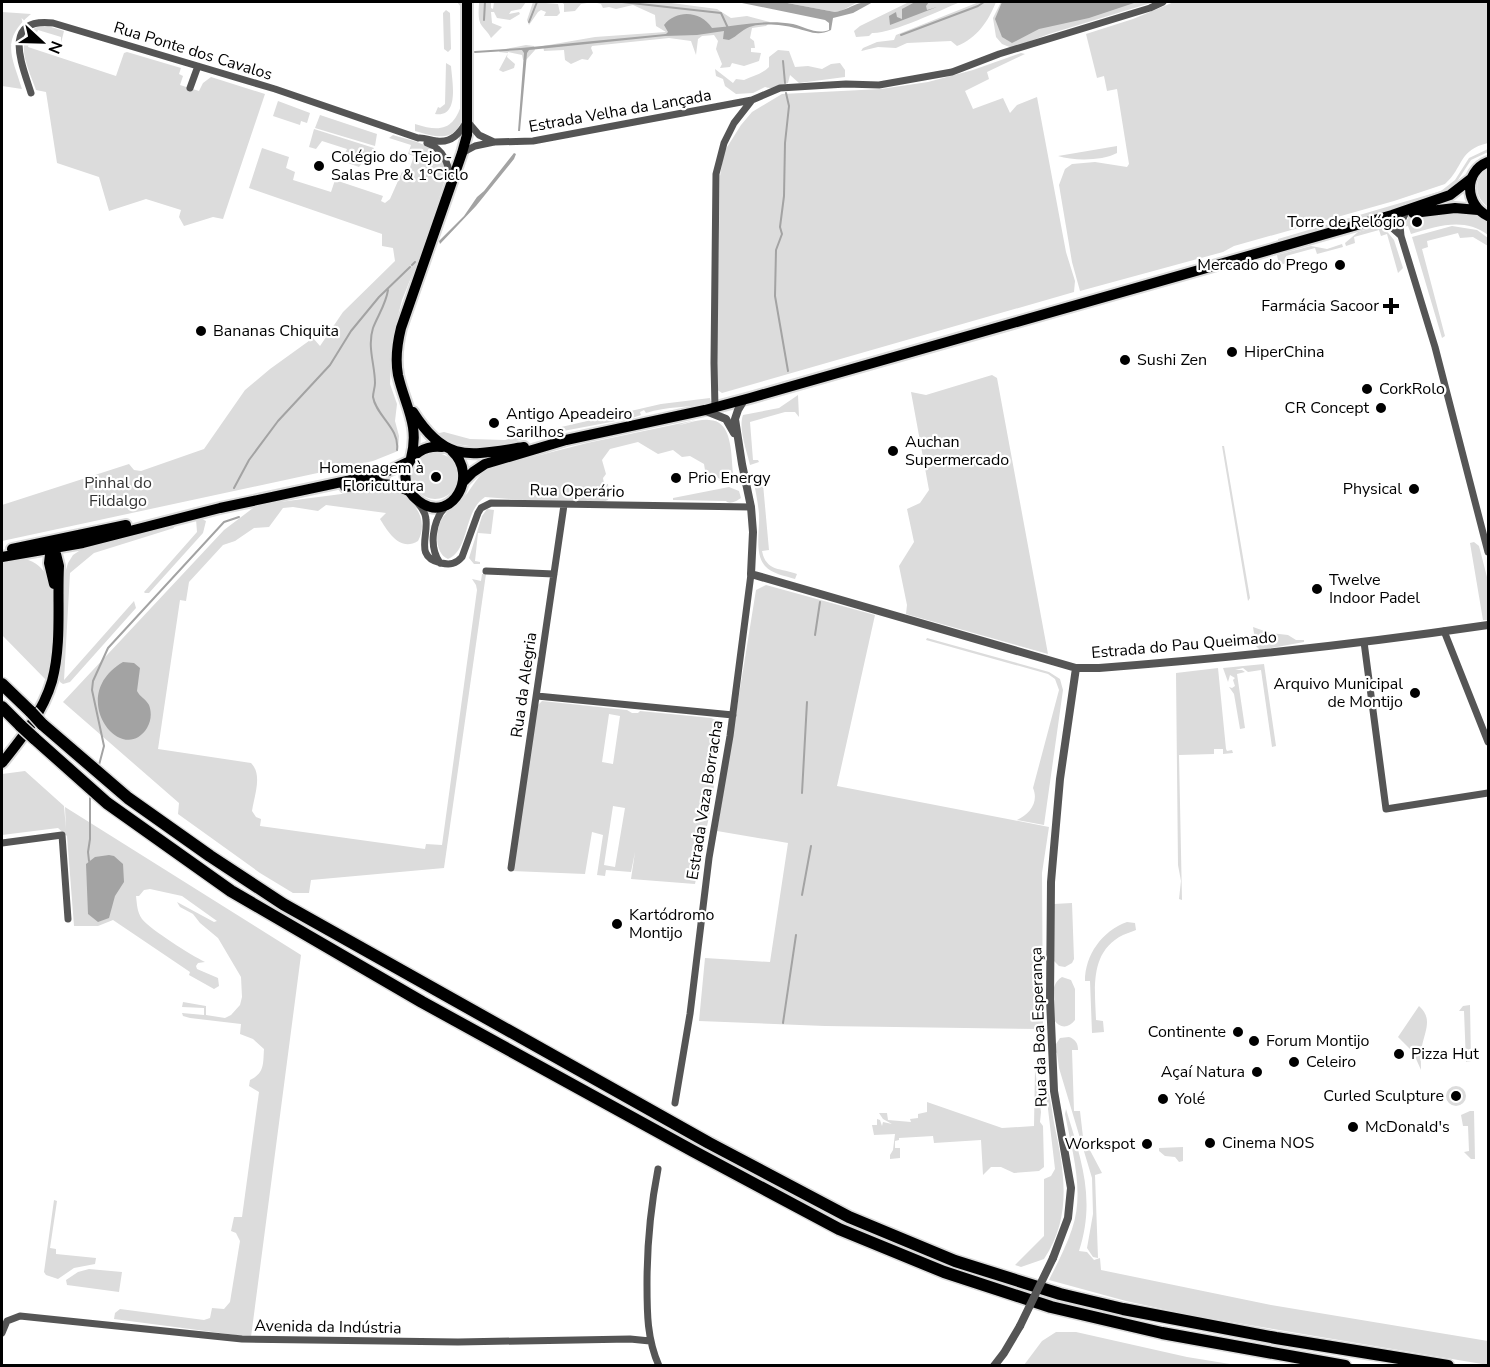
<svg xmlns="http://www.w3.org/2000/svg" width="1490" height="1367" font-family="'Nunito Sans',sans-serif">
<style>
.green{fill:#dcdcdc;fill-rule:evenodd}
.water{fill:#a3a3a3}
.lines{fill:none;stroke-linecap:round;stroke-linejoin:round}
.stream{stroke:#a3a3a3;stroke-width:2}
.primary-casing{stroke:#dbdbdb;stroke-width:14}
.motorway-casing{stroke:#dbdbdb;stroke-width:15}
.minor{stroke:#555;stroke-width:7}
.tertiary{stroke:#555;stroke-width:8}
.primary{stroke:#000;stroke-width:10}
.motorway{stroke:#000;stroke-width:12}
.motorway-bridge-casing{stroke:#dbdbdb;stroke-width:15;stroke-linecap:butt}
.tertiary-bridge{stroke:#555;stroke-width:8}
.motorway-bridge{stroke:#000;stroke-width:12}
.poi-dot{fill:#000;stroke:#fff;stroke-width:2}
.labels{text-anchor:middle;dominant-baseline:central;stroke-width:4.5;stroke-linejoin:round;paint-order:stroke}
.street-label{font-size:16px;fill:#000;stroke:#fff}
.poi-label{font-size:16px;fill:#000;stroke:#fff;text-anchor:start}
.park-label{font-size:16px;fill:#333;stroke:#fff}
</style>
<rect width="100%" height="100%" fill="#fff"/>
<!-- green -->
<path class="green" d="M457 2H462L463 10 464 113C457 143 439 138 415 131V124C443 133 455 129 463 99L461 7Z
M479 2H491V8L493 9 494 2H526L521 9 511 11 509 14 519 12 520 14 510 20 497 18 494 12H491L492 23 502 27 491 38C488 32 486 31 482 26 477 20 479 9 479 2Z
M533 2 558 4 560 13 557 16H544L546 12 541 10 538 12 529 25 527 20Z
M561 2H664L717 9 731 18 747 16 770 22 766 26 752 28 750 38 754 41 755 48H751V52L761 53 759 61 744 66 732 63 730 67 720 68 722 64 716 49 718 41 714 35 702 36 698 39 696 55 691 41 669 38 592 46 591 48 593 53 588 60 582 59 571 64 565 60 564 50 544 51 543 46 595 37 666 32 656 26 655 15 633 5 616 9 609 7 603 8 601 4 593 2 581 4 575 11 564 12V4Z
M782 2H858L841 11 835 12Z
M909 2H960C941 10 891 34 872 33L869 36 856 37 854 31 860 26Z
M979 2H996C988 22 977 38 957 46L951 41 907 43 896 48 878 47 861 51 863 48 877 42 894 40 896 35Z
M1001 2H1154L1049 34 1012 48 1002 44 996 37 993 18Z
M1174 2H1488V143C1458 150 1464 167 1445 184L1394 201 1234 246 1223 252 1080 291 1072 262 1059 185 1065 169 1072 164 1095 162 1127 167 1129 164 1117 89 1107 91 1104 76 1097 78 1086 34 1133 19Z
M446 10 450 13 451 49 448 52 444 49 443 13Z
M2 12 31 14C0 40 12 56 22 89L2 86Z
M39 26H48L64 31 61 43V37L38 30 36 35 32 34 28 47 116 76 124 53 127 52 181 68 179 74 183 76 180 85 199 91 203 83 211 77 265 94 223 219 213 217 184 226 179 217 181 210 146 199 109 211 99 177 57 163 46 92 36 90C29 69 11 38 39 26Z
M526 45 534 46 535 50 526 60H523L522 55 508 52 507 57 515 64 514 68 503 72 499 70 508 53 499 52 500 50Z
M778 50 789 51 795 67 808 66 822 69 831 64 840 63 845 70V77L799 83 790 75 788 83C781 86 772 90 765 87L753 93 736 94 725 86 723 79 716 76 715 69 733 83 736 79 744 80C753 76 762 74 769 67V57Z
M1021 53 1025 54 987 72 989 79 965 91 973 109 1003 98 1010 113 1017 105 1037 97 1066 252 1075 281 1074 292 722 393 716 389 720 176 724 152 741 125 752 112 782 94 881 89 928 82 973 70Z
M446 63 451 66C452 81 460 118 435 114L438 107 440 108 445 104Z
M278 101 310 113 307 123 301 121 300 125 273 116Z
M320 115 377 134 375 146 315 128Z
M314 129 374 148 369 162H363L359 167 342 161 347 149 322 141 316 149 309 147Z
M393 135C419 143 439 144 447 173L425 243 402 300 392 340 390 384 397 404 395 421 399 436 398 451 373 461 2 541V505L129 464 134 470 141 471 204 449 245 390 270 369 313 338 320 346 343 312 395 261 393 248 382 246V234L249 188 262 148 289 157 286 168 295 172 293 180 331 192 335 180 383 196 381 201 385 203 390 199 402 172 408 173 414 156 408 154 411 145 389 138Z
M1117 146V153C1102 161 1074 161 1058 156Z
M1488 149V152L1471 160 1456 183 1441 194 1278 242V239L1441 191 1455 180 1469 158Z
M1488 168V207C1474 197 1473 179 1488 168Z
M1430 213H1468L1488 222V235C1464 217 1438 226 1411 234L1408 226 1403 227 1408 218Z
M1452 226 1477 230 1488 238V246L1473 237 1460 238 1458 233 1427 241 1428 247 1422 249 1445 336 1442 338 1412 237Z
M1376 227 1385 229 1394 240 1403 268 1398 273 1387 234 1381 236 1379 230 1354 237 1355 243 1346 246 1345 243 1358 232Z
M1342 244 1343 247 1317 254 1315 248 1286 256 1287 263 1279 265 1277 255 1311 246 1327 249Z
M992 375 997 378 1048 654 906 614 907 605 899 566 914 542 907 509 920 503 929 490 911 392 926 395Z
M798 395 799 417 795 412H785L750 422 753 460H758L759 462 750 465C747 451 738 429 743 415L779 408Z
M710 398 711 403C689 408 667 406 646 413L644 410 640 412 641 415 632 418 526 438 503 445 476 447 456 444 435 434 444 432 470 439 505 440 661 404Z
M696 420 675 426C686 424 698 419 709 420 733 420 731 456 733 473L729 479H720L705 470 704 464 690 456 682 457 673 450 658 454 638 442 610 449 602 460 606 474 603 478 604 484H608L609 492 602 497 609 496 608 500 603 502 537 501 485 497C463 511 470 550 448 559 434 553 435 529 443 517 449 509 458 504 464 497 474 486 477 475 490 468L587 443Z
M1222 446H1224L1250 598 1248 601Z
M412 476a23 23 0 1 1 46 0a23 23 0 1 1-46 0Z
M762 473 769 550 762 551C766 572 782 568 797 574L795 579C786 576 772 574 765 566 754 553 760 530 759 514 758 502 755 489 753 476Z
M729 487 739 491 741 498C737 501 729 505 726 501L673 500V498Z
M380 489C406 489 432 515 418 541 400 552 388 532 380 519L386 513 326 505 318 511 293 507 283 508 269 527 254 528 235 541 223 545 189 582 186 601 180 600 158 749 251 763C263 775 254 796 252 811L256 817 261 819 260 826 425 849 426 844 442 845 477 590 476 585 472 579 481 581 482 574H486L444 868 311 880 309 893H293L260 873 178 814 179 803 63 702 224 530 257 505Z
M487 509 494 510 491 534 478 533 475 561 480 562V564H474L469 558 482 516Z
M200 518 206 521 203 533 149 593H145L144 592 197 532 196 519Z
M173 523 174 528 94 553 70 573 64 680 134 601 136 608 70 682 63 684 60 682 58 677 63 580 68 563 73 555 82 549Z
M1474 542 1479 546 1488 581V620H1483L1470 543Z
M25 559C36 562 43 568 49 579 58 598 50 659 47 681L2 635V561Z
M766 585 875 615 837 786 1049 827 1042 873 1043 1029 825 1026 699 1021 705 958 770 962 788 843 717 831 756 590Z
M1253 627 1270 633 1288 635 1296 640H1304V642L1260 650 1256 646Z
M927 638 1049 672 1060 679 1063 690 1044 825 1017 820C1030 814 1039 802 1033 788L1059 690 1055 679 1048 674 926 640Z
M1264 664 1276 746 1272 747 1261 670 1248 672 1243 668 1235 670H1242L1245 672 1237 674 1245 728 1240 729 1234 694 1229 687 1232 688 1235 686 1233 680 1235 678 1230 675 1228 682 1223 668Z
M1218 668 1226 749 1227 751 1232 750 1233 753 1223 754V749H1214V754L1179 755 1182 900 1179 899 1181 881 1178 865 1176 673Z
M542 701 627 710 632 713H638L640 711 711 718 718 721 722 732 712 799 708 805 711 807 695 884 631 879 635 852 631 872 606 870 605 876 597 875 603 835 592 832 585 874 512 871 537 706ZM609 714 620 716 613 764 602 762ZM613 806 625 808 615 867 604 865Z
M25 771 64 806 66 829 65 807 301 955 251 1337 114 1319 115 1313 120 1309 204 1320 210 1318 212 1308 224 1309 230 1302 240 1241 236 1233 231 1231 234 1217H242L259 1092 249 1086 250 1080C265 1073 263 1063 264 1049L253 1039 240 1034 241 1024 190 1018 183 1016 182 1013 204 1015V1008L182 1007 183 1002 206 1006V1015L225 1018 231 1015 240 1005 242 997 241 977 218 938 200 923 193 914 180 907 177 902 214 922 217 921 182 896 150 889 144 890 139 896H136C137 904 137 912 142 919 151 930 191 955 205 962L198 963 196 966 197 969 218 978 219 986 214 989 189 975 190 972 113 920 98 926H74L67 836 58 828 2 835V774Z
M1072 903 1074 959 1072 963 1065 967 1059 966 1054 961V904Z
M1127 922 1135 923 1136 930C1132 932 1127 933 1123 935 1089 952 1095 989 1096 1020L1103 1021 1104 1032 1092 1033 1090 981H1085C1085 955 1102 931 1127 922Z
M1062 977 1071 980 1075 989V1020C1069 1028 1060 1029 1054 1020 1054 1006 1048 985 1062 977Z
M1470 1005 1471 1061 1466 1062 1464 1011H1459L1463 1006Z
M1419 1006C1433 1018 1425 1031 1422 1046 1420 1054 1421 1062 1421 1070L1413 1052 1398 1037Z
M1069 1037C1075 1039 1078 1043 1078 1050H1072L1074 1111H1080L1083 1137 1102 1173 1095 1175 1098 1258 1093 1257 1087 1248 1093 1214 1092 1178 1059 1068 1057 1053 1055 1052 1056 1044 1060 1038Z
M1035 1069 1041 1112 1040 1122 1043 1126 1044 1167 1039 1171 1014 1173 1001 1167H991L983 1175 981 1140 934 1143 933 1136 899 1138V1140L895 1141V1148H900V1158L890 1159V1155L893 1150 895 1134 874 1135 872 1125H877V1119L880 1120 882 1126 883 1122 892 1124 883 1119 879 1113H887L888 1120 911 1122 910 1119 918 1118V1114L927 1112V1102L1002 1128 1034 1126Z
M1045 1083C1050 1093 1052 1110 1054 1123 1064 1170 1073 1216 1044 1259L1021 1267 1015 1265 1044 1236V1179L1051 1176 1055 1169Z
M1446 1096a10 10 0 1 1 20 0a10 10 0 1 1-20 0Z
M1066 1109C1081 1159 1096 1199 1079 1251L1087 1252 1094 1260 1100 1258 1101 1270 1271 1305 1488 1341V1365L1190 1315 1126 1301 1049 1280C1057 1264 1066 1247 1072 1229 1085 1192 1072 1151 1065 1114Z
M1470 1111H1474L1475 1159H1471L1464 1152 1469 1151 1468 1126H1463L1461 1115Z
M1183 1147V1161L1179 1162 1175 1157 1165 1156 1159 1151V1148Z
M54 1200 57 1201 50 1248 56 1249V1254L96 1258 95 1264 74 1268 58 1279 46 1275 44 1272Z
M89 1269 122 1272 119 1292 67 1285 66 1280 78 1272Z
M1056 1332H1076L1187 1357 1236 1365H1024L1042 1341Z"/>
<!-- water -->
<path class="water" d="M737 2H782L835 12C852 9 854 1 873 2L853 13 833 18 831 30C817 37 809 31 795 28 784 25 765 23 753 26 743 28 738 36 729 40L723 39 724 31 697 35 665 36 529 50 527 53 520 131H518L524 53 522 50H517L521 48 666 34 668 32 664 25C677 9 701 11 712 28 739 26 765 19 793 24 806 27 816 35 829 30V23L825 20Z
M915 2H929L926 6 927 10 937 7 890 25 889 16 896 12 897 17 902 19V9Z
M1002 2H1137L1089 18 1039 29 1012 43 1002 37 995 19Z
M514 153 516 154 514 159 476 206 440 244 439 241 464 216 477 197 484 191Z
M123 662 134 663 140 668 137 691C140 697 146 699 149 705 152 713 151 721 147 728 122 768 65 696 123 662Z
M109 855 114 856 123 864 124 882 115 896 109 918 98 922 88 914 86 864 95 857Z"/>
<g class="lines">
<!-- stream -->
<path class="stream" d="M622 2 721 13 728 28
M484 20 485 2
M529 22 537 2
M901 35 978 6 984 2
M475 52 520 49
M783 61 785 83
M786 93 789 106 785 143 784 196 780 227 782 234 776 250 775 296 788 371
M412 265 415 262
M388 290C386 304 378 315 373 328 367 347 375 365 375 383 375 388 373 392 373 397 376 416 400 428 397 450
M234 488 249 460 278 421 330 365 351 331 379 297 410 267
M815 635 820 602
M99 765 104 746 92 690 93 681 108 648 224 522 239 517
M802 793 807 702
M89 861 88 852 90 839V798
M802 895 811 846
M783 1023 796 935"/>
<!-- primary casing -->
<g class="primary-casing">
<path id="primary" d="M1488 162C1463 172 1465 205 1488 216
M1413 213 1455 208 1478 210
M413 412C446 464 469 455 524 447
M442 447C406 443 391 486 423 504 452 521 479 476 452 451
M411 458C420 425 405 406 398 375 395 359 397 344 401 328L462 153 467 135V2
M463 482 473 472 485 464 566 440 705 410 750 398 1392 215 1450 195 1472 178
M345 487C369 484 389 480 411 492
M51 546 49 563 54 584
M12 549 126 525
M2 557 83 543 220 508 384 473 408 462
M2 763C22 738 43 712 52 681 62 644 57 603 59 566L56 554 52 549"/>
</g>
<!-- motorway casing -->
<g class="motorway-casing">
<path id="motorway" d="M2 684 31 712
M2 707 21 726
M42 724 128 798 210 856 283 904 709 1143 849 1217 955 1261 1060 1294 1123 1309 1276 1338 1448 1366
M34 738 107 803 231 891 422 1002 693 1151 839 1229 944 1272 1051 1307 1162 1333 1345 1366"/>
</g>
<!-- minor -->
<path class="minor" d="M190 88 198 66
M31 93C22 64 1 17 53 23L275 89 418 138C425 137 430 141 437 141 452 143 460 133 467 121L479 135 494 142
M427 143C444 149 448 164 451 179
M462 153 475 146 494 142 533 141 752 100
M1405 214 1400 225 1401 236 1435 347 1488 552
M1377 219 1391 227 1401 236
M715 408 714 363 716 174 724 143 734 123 752 100 780 88 846 84 879 85 952 72 999 54 1150 8 1163 2
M418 503C422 508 426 514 426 520 428 538 415 557 441 563 450 565 456 564 462 557L478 513 481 508 491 503 751 507
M440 563C428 546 433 521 445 507
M486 571 554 574
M1444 631 1488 742
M1364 642 1386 809 1488 793
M537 696 733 715
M2 843 62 835 68 919
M511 868 564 505
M675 1103 690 1014 709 858 730 736 751 574
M658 1169C650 1210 647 1243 647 1284 647 1313 647 1339 659 1366
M2 1333 7 1321 20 1316 242 1339 458 1342 630 1339 650 1341"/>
<!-- tertiary -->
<path class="tertiary" d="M744 400 738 410 735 419 742 464 751 507 753 532 751 574 1076 668H1099C1230 658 1359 644 1488 625
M706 411 726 419 734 433
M1053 1258 1068 1218 1071 1188 1054 1091 1050 999 1051 882 1060 779 1076 668
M994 1366 1004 1353 1020 1326"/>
<!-- primary -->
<use href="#primary" class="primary"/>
<!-- motorway -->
<use href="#motorway" class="motorway"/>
<!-- motorway-bridge casing -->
<g class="motorway-bridge-casing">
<path id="motorway-bridge" d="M31 712 42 724
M21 726 34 738"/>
</g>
<!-- tertiary-bridge -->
<path class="tertiary-bridge" d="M1020 1326 1053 1258"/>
<!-- motorway-bridge -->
<use href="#motorway-bridge" class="motorway-bridge"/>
</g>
<!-- markers -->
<g class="poi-dot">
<circle cx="319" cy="166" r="6"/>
<circle cx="1417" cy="222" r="6"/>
<circle cx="1340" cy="265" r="6"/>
<path d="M1388 297h6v6h6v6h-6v6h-6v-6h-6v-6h6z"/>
<circle cx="201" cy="331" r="6"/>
<circle cx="1232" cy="352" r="6"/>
<circle cx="1125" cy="360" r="6"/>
<circle cx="1367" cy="389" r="6"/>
<circle cx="1381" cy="408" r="6"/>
<circle cx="494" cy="423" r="6"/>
<circle cx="893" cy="451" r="6"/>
<circle cx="436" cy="477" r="6"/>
<circle cx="676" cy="478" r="6"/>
<circle cx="1414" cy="489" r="6"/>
<circle cx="1317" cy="589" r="6"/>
<circle cx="1415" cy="693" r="6"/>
<circle cx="617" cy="924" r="6"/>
<circle cx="1238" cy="1032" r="6"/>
<circle cx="1254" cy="1041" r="6"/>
<circle cx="1399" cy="1054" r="6"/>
<circle cx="1294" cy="1062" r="6"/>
<circle cx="1257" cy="1072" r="6"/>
<circle cx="1456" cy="1096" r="6"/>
<circle cx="1163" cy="1099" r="6"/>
<circle cx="1353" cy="1127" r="6"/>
<circle cx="1210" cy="1143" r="6"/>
<circle cx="1147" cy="1144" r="6"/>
</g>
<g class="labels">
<!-- street labels -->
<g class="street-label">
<text transform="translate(193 51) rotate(17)">Rua Ponte dos Cavalos</text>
<text transform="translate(620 111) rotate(-10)">Estrada Velha da Lançada</text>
<text transform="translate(577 491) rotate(1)">Rua Operário</text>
<text transform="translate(1184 645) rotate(-5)">Estrada do Pau Queimado</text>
<text transform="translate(524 685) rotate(-82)">Rua da Alegria</text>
<text transform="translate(705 800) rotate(-81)">Estrada Vaza Borracha</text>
<text transform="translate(1039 1027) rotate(-92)">Rua da Boa Esperança</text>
<text transform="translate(328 1327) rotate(1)">Avenida da Indústria</text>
</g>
<!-- poi labels -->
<g class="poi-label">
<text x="331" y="157">Colégio do Tejo -<tspan x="331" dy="18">Salas Pre &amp; 1ºCiclo</tspan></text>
<text x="1405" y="222" text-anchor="end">Torre de Relógio</text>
<text x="1328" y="265" text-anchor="end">Mercado do Prego</text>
<text x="1379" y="306" text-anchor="end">Farmácia Sacoor</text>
<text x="213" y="331">Bananas Chiquita</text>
<text x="1244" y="352">HiperChina</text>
<text x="1137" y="360">Sushi Zen</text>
<text x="1379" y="389">CorkRolo</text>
<text x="1369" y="408" text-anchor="end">CR Concept</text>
<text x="506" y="414">Antigo Apeadeiro<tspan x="506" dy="18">Sarilhos</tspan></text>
<text x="905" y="442">Auchan<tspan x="905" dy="18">Supermercado</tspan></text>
<text x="424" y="468" text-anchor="end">Homenagem à<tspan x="424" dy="18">Floricultura</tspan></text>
<text x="688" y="478">Prio Energy</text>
<text x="1402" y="489" text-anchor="end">Physical</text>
<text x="1329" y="580">Twelve<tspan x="1329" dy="18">Indoor Padel</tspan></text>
<text x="1403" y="684" text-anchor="end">Arquivo Municipal<tspan x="1403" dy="18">de Montijo</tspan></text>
<text x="629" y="915">Kartódromo<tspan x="629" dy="18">Montijo</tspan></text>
<text x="1226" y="1032" text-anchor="end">Continente</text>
<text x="1266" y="1041">Forum Montijo</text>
<text x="1411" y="1054">Pizza Hut</text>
<text x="1306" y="1062">Celeiro</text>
<text x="1245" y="1072" text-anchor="end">Açaí Natura</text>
<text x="1444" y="1096" text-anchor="end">Curled Sculpture</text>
<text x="1175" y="1099">Yolé</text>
<text x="1365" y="1127">McDonald's</text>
<text x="1222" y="1143">Cinema NOS</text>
<text x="1135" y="1144" text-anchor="end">Workspot</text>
</g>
<!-- park labels -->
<g class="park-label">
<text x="118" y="483">Pinhal do<tspan x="118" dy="18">Fildalgo</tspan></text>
</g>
</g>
<!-- border -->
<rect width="1490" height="1367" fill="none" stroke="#000000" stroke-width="6"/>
<!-- north arrow -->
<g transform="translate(42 42) rotate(112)" stroke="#ffffff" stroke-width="4.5" paint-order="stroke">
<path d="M0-4.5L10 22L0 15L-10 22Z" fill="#000000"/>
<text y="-9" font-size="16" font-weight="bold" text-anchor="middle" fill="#000000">N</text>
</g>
</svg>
